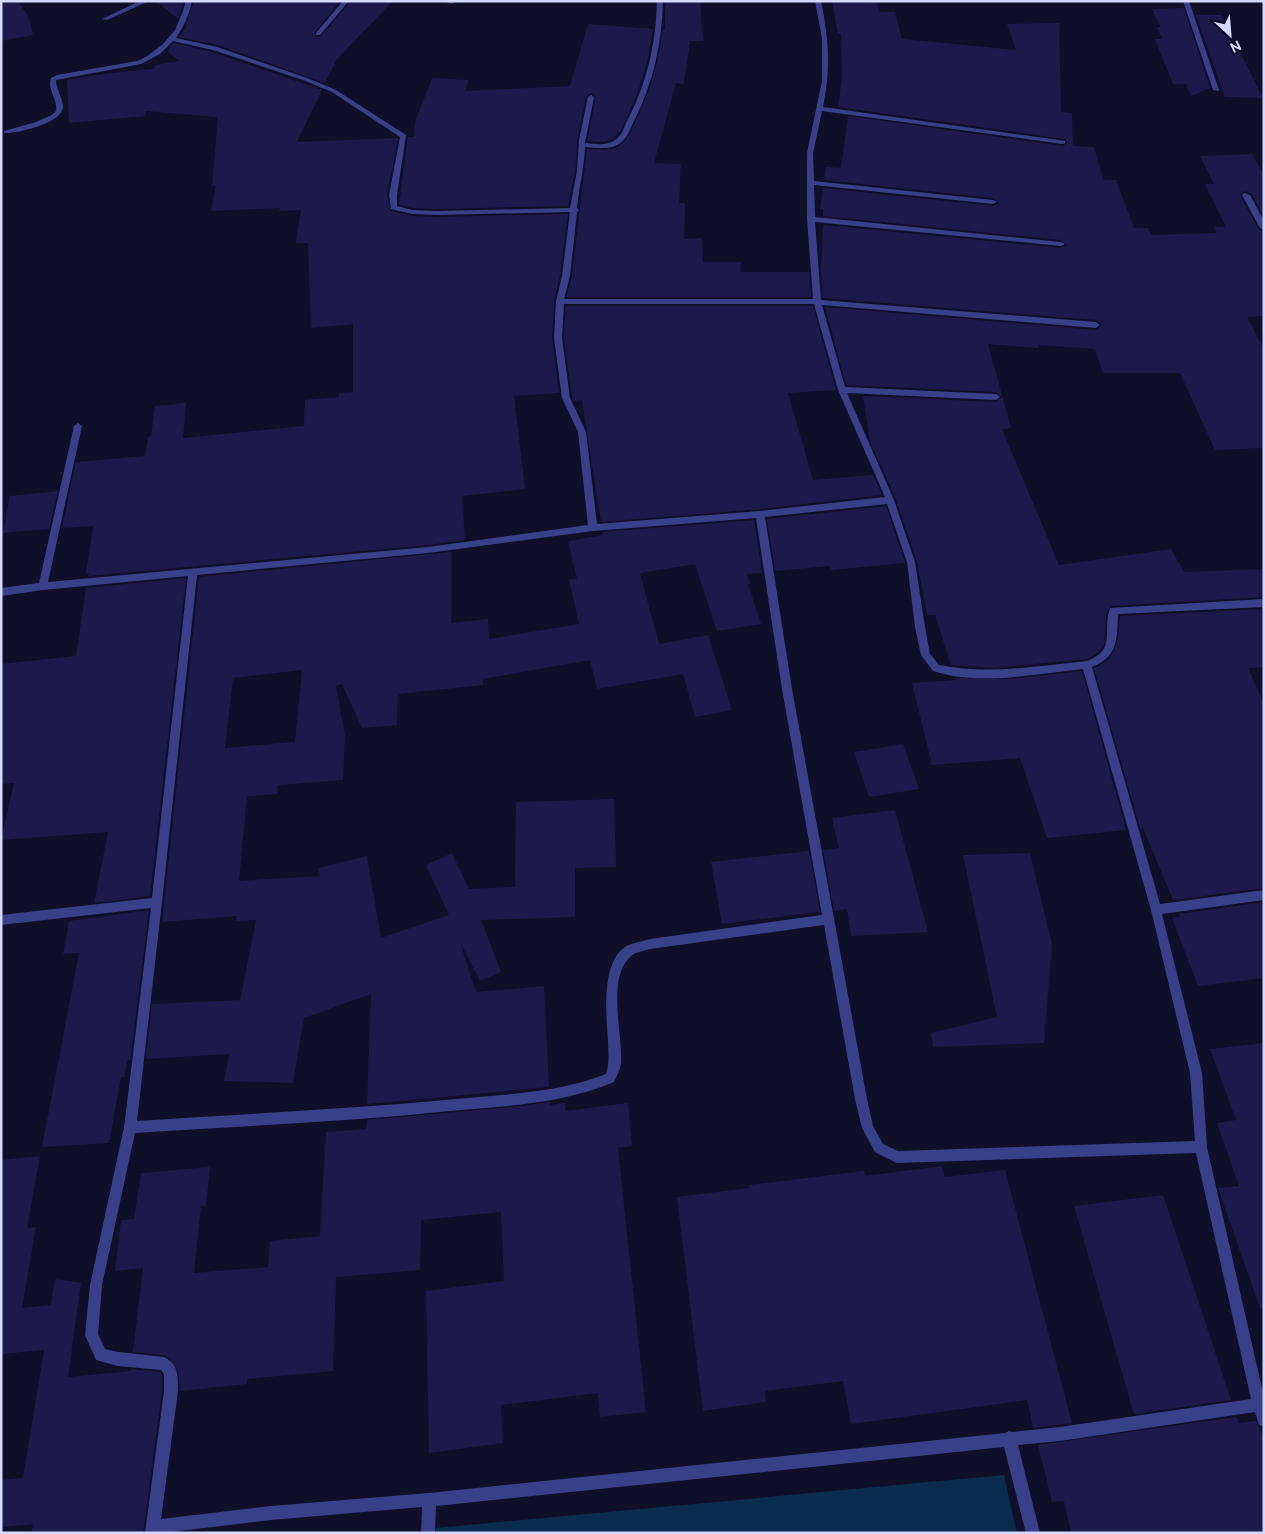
<svg xmlns="http://www.w3.org/2000/svg" width="1265" height="1534" font-family="Ubuntu,sans-serif">
<style>
.water{fill:#0a2c4d}
.building{fill:#1d1a4b;fill-rule:evenodd}
.lines{fill:none;stroke-linecap:round;stroke-linejoin:round}
.street{fill:#38408a;fill-rule:evenodd}
</style>
<rect width="100%" height="100%" fill="#0f0f29"/>
<!-- water -->
<path class="water" d="M1004 1475 1017 1533H436V1528Z"/>
<!-- building -->
<path class="building" d="M1 1H18L29 18 33 35 1 41Z
M156 1H184L178 19Z
M194 1H340L315 32 316 37 321 36 351 1H393L337 59 325 83 218 45 179 37 187 26 186 25Z
M665 1H700L703 41H690L684 84 676 83 654 163 681 164 679 203H685L684 239 702 238 703 262H741V272H809L811 297H566L572 276 587 149 603 150 616 148 623 143 630 134 648 93 657 63 663 29 665 30Z
M832 1H876L879 12H895L902 39 1016 50 1007 24 1059 23 1061 112 1072 113 1073 146 1094 147 1103 180H1116L1134 228H1148L1151 235 1217 233 1214 227H1226L1205 184H1214L1200 156 1252 154 1264 175V217L1252 194 1245 191 1240 195 1258 229 1264 232V316L1247 317 1264 349V448L1215 450 1180 373H1103L1095 349 1039 345V348L988 344 1011 428 1002 429 1059 565 1171 549 1184 572 1264 569V597L1110 606 1106 616 1104 645 1095 655 1086 659 994 668 951 665 935 615H927L917 561 896 499 870 442 863 396 996 402 1002 397 996 392 846 385 825 307 1096 330 1102 325 1096 320 823 298 821 271 823 225 1061 248 1067 245 1061 240 823 216V209H820L823 188 993 206 999 203 993 198 824 180 826 167 841 168 848 116 1063 146 1067 143 1065 139 838 107 842 77 841 33 838 34Z
M1184 8 1210 88 1191 96 1186 84H1173L1155 39H1162L1157 27H1160L1152 9Z
M1196 15H1221L1263 98 1225 97Z
M588 24 653 29 647 62 638 92 621 130 614 138 604 142 587 141 596 97 592 93 586 97 577 140 575 171 568 206 437 209 412 208 399 205 408 137H414L415 122 432 78 469 80 465 91 570 86Z
M174 43 212 52 322 90 297 142 398 138 387 195 391 211 412 216 437 217 568 214 560 276 554 301 552 338 559 393 514 396 525 489 462 496 465 540 428 545 88 576 89 573 86 574 93 526 62 528 76 462 145 456 148 437 151 436 155 406 186 403 183 438 304 426 305 400 339 397V393L353 392V324L311 328 308 243H296L301 210 279 211 280 208 211 211 216 185 212 186 218 117 146 111 145 116 69 123 67 80 111 73 153 69 156 65 180 61 167 52Z
M566 306H813L836 390 788 393 813 480 873 475 882 495 760 509 601 522 582 400 573 401 572 397 564 338Z
M58 491 49 529 3 533 10 496Z
M886 506 905 563 831 570 830 566 775 571 767 519Z
M754 520 762 573 747 574 750 584H748L761 624 717 631 695 564 640 573 659 644 708 635 732 710 695 717 683 674 597 689 590 660 483 679V685L398 694 397 725 362 728 342 684 336 686 345 736 343 780 278 785 277 794 247 796 239 881 320 876 318 868 367 856 381 938 449 915 426 865 452 853 469 889 515 887 516 802 614 799 616 867 575 868V917L481 920 501 972 480 981 460 942 476 992 544 986 549 1087 367 1104 371 994 304 1018 293 1083 224 1081 229 1054 146 1059 152 1004 240 1000 256 920 236 921 237 916 162 922 199 577 451 552V623L488 619 489 639 579 624 569 580 577 579 568 541 603 535V532ZM302 670 295 742 225 748 233 678Z
M186 578 150 896 94 903 108 832 1 840 14 783 1 784V664L76 656 86 588Z
M1264 609V667L1248 668 1264 704V888L1173 900 1143 828H1140L1094 668 1108 660 1113 653 1118 639 1120 616Z
M1082 671 1126 830 1047 838 1020 758 932 765 912 683 956 680 955 678 1008 679Z
M903 744 919 789 869 797 854 752Z
M895 810 928 932 851 936 847 909 834 911 823 850 839 848 832 818Z
M809 851 820 912 722 924 711 862Z
M1030 853 1052 944 1044 1043 933 1047 931 1033 997 1017 963 855Z
M1264 902V978L1198 986 1172 918 1180 917 1179 914Z
M149 910 130 1060 127 1061 124 1077H121L109 1143 42 1147 79 953 63 954 69 921Z
M1264 1043V1308H1260L1218 1188 1239 1186 1217 1123 1236 1120 1210 1049Z
M550 1102V1105L565 1103 566 1111 628 1103 632 1146 618 1148 646 1412 600 1417 598 1393 501 1405 503 1443 429 1453 426 1291 504 1281 501 1212 421 1220 420 1270 336 1277 333 1371 247 1379V1384L180 1391 178 1371 170 1359 164 1355 133 1352 143 1268 115 1271 121 1220 134 1219 141 1173 210 1167 206 1206H201L194 1273 268 1267 270 1241 320 1236 326 1132 366 1129 367 1120 513 1107Z
M40 1156 27 1228 36 1227 22 1308 51 1305 55 1279 81 1283 68 1377 131 1371V1369L160 1372 162 1375V1391L143 1533H31L33 1524 1 1527V1480L23 1478 44 1350 1 1354V1160Z
M942 1166 945 1177 1005 1170 1072 1423 1033 1428 1027 1400 851 1424 843 1381 765 1391 766 1402 703 1411 677 1197 749 1188V1185L864 1171 865 1176Z
M1163 1195 1231 1400 1134 1414 1074 1206Z
M1236 1417 1239 1423 1256 1421 1264 1438V1533H1071L1064 1501 1052 1502 1038 1445Z"/>
<g class="lines">
<!-- street -->
<path class="street" d="M140 1H149L107 20 102 19Z
M186 1H192C189 15 184 26 176 38L217 47 307 78 336 90 406 135 397 195V206L412 210 437 211 570 208 577 171 579 140 588 97 591 95 594 97 585 143C595 144 607 146 615 140 622 136 624 127 627 121 647 83 656 44 657 1H663C662 44 653 83 634 121 630 129 627 139 619 144 610 150 596 148 585 147 584 168 579 188 577 208L579 210 577 212 570 276 564 299H813L807 219V153L822 81V38L815 1H821C829 41 831 67 823 107L1065 141V143L1063 144 822 111 813 153 814 181 993 200 997 202 993 204 814 185 815 217 1061 242 1065 244 1061 246 815 222 821 300 1096 322 1100 325 1096 328 822 305 845 387 996 394 1000 397 996 400 847 393 894 500 915 562 925 627 930 654 939 665C988 675 1037 666 1087 661 1117 650 1102 631 1110 608L1264 599V607L1118 614C1117 639 1118 657 1092 667L1160 904 1264 890V900L1162 914 1202 1073 1207 1147 1264 1397V1427L1259 1425 1255 1412 1060 1441 1018 1445 1040 1533H1026L1004 1447 436 1506 435 1533H421L422 1507 271 1520 163 1533H145L164 1391V1374L161 1370 118 1366 96 1360 85 1335 90 1285 124 1127 151 908 1 925V915L152 898 188 576 43 590 1 596V588L39 583 74 426 78 423 82 426 48 582 428 547 588 525 578 432 562 398 554 338 556 301 562 276 570 212 437 215 412 214 391 209 389 195 400 137 332 92 303 80 213 50 173 41 160 54 141 64 56 80C56 90 63 98 63 107 63 123 16 134 4 133V131L36 122 52 115 56 111C58 99 47 90 51 78L57 75 137 61 146 57 163 44 175 30 183 11ZM564 304H814L838 390 885 497 760 511 597 524 586 432 570 398 562 338ZM887 504 907 562 915 627 921 655 933 671C980 686 1035 674 1083 669L1151 910 1190 1073 1195 1141 898 1151 883 1144 873 1126 867 1099 792 689 765 517ZM756 518 782 689 822 915 650 939C641 942 628 943 621 950 602 969 606 1015 608 1040 608 1052 610 1062 606 1074 559 1093 506 1094 456 1099 350 1109 243 1114 137 1121L162 902 197 575 428 553 593 531ZM824 925 855 1099 862 1128 875 1152 897 1163 1196 1153 1251 1399 1060 1427 1012 1432 1009 1431 1005 1433 429 1493 271 1506 161 1519 178 1391C178 1377 179 1364 164 1357L118 1352 105 1349 98 1334 102 1285 135 1133C240 1126 345 1122 450 1111 505 1106 562 1104 614 1082 616 1077 620 1070 621 1064 623 1036 607 980 629 958 634 952 643 951 650 949Z
M343 1H349L320 35H316V33Z
M443 1H455V2L452 4Z
M1183 1H1189L1219 90 1218 91 1213 90Z
M1244 193 1250 195 1264 221V230L1260 228 1242 195Z"/>
</g>
<!-- border -->
<rect width="1265" height="1534" fill="none" stroke="#d6d8ff" stroke-width="5"/>
<!-- north arrow -->
<g transform="translate(1230 35) rotate(154)" stroke="#0f0f29" stroke-width="4" paint-order="stroke">
<path d="M0-4L9 19L0 12L-9 19Z" fill="#d6d8ff"/>
<text y="-8" font-size="14" font-weight="bold" text-anchor="middle" fill="#d6d8ff">N</text>
</g>
</svg>
